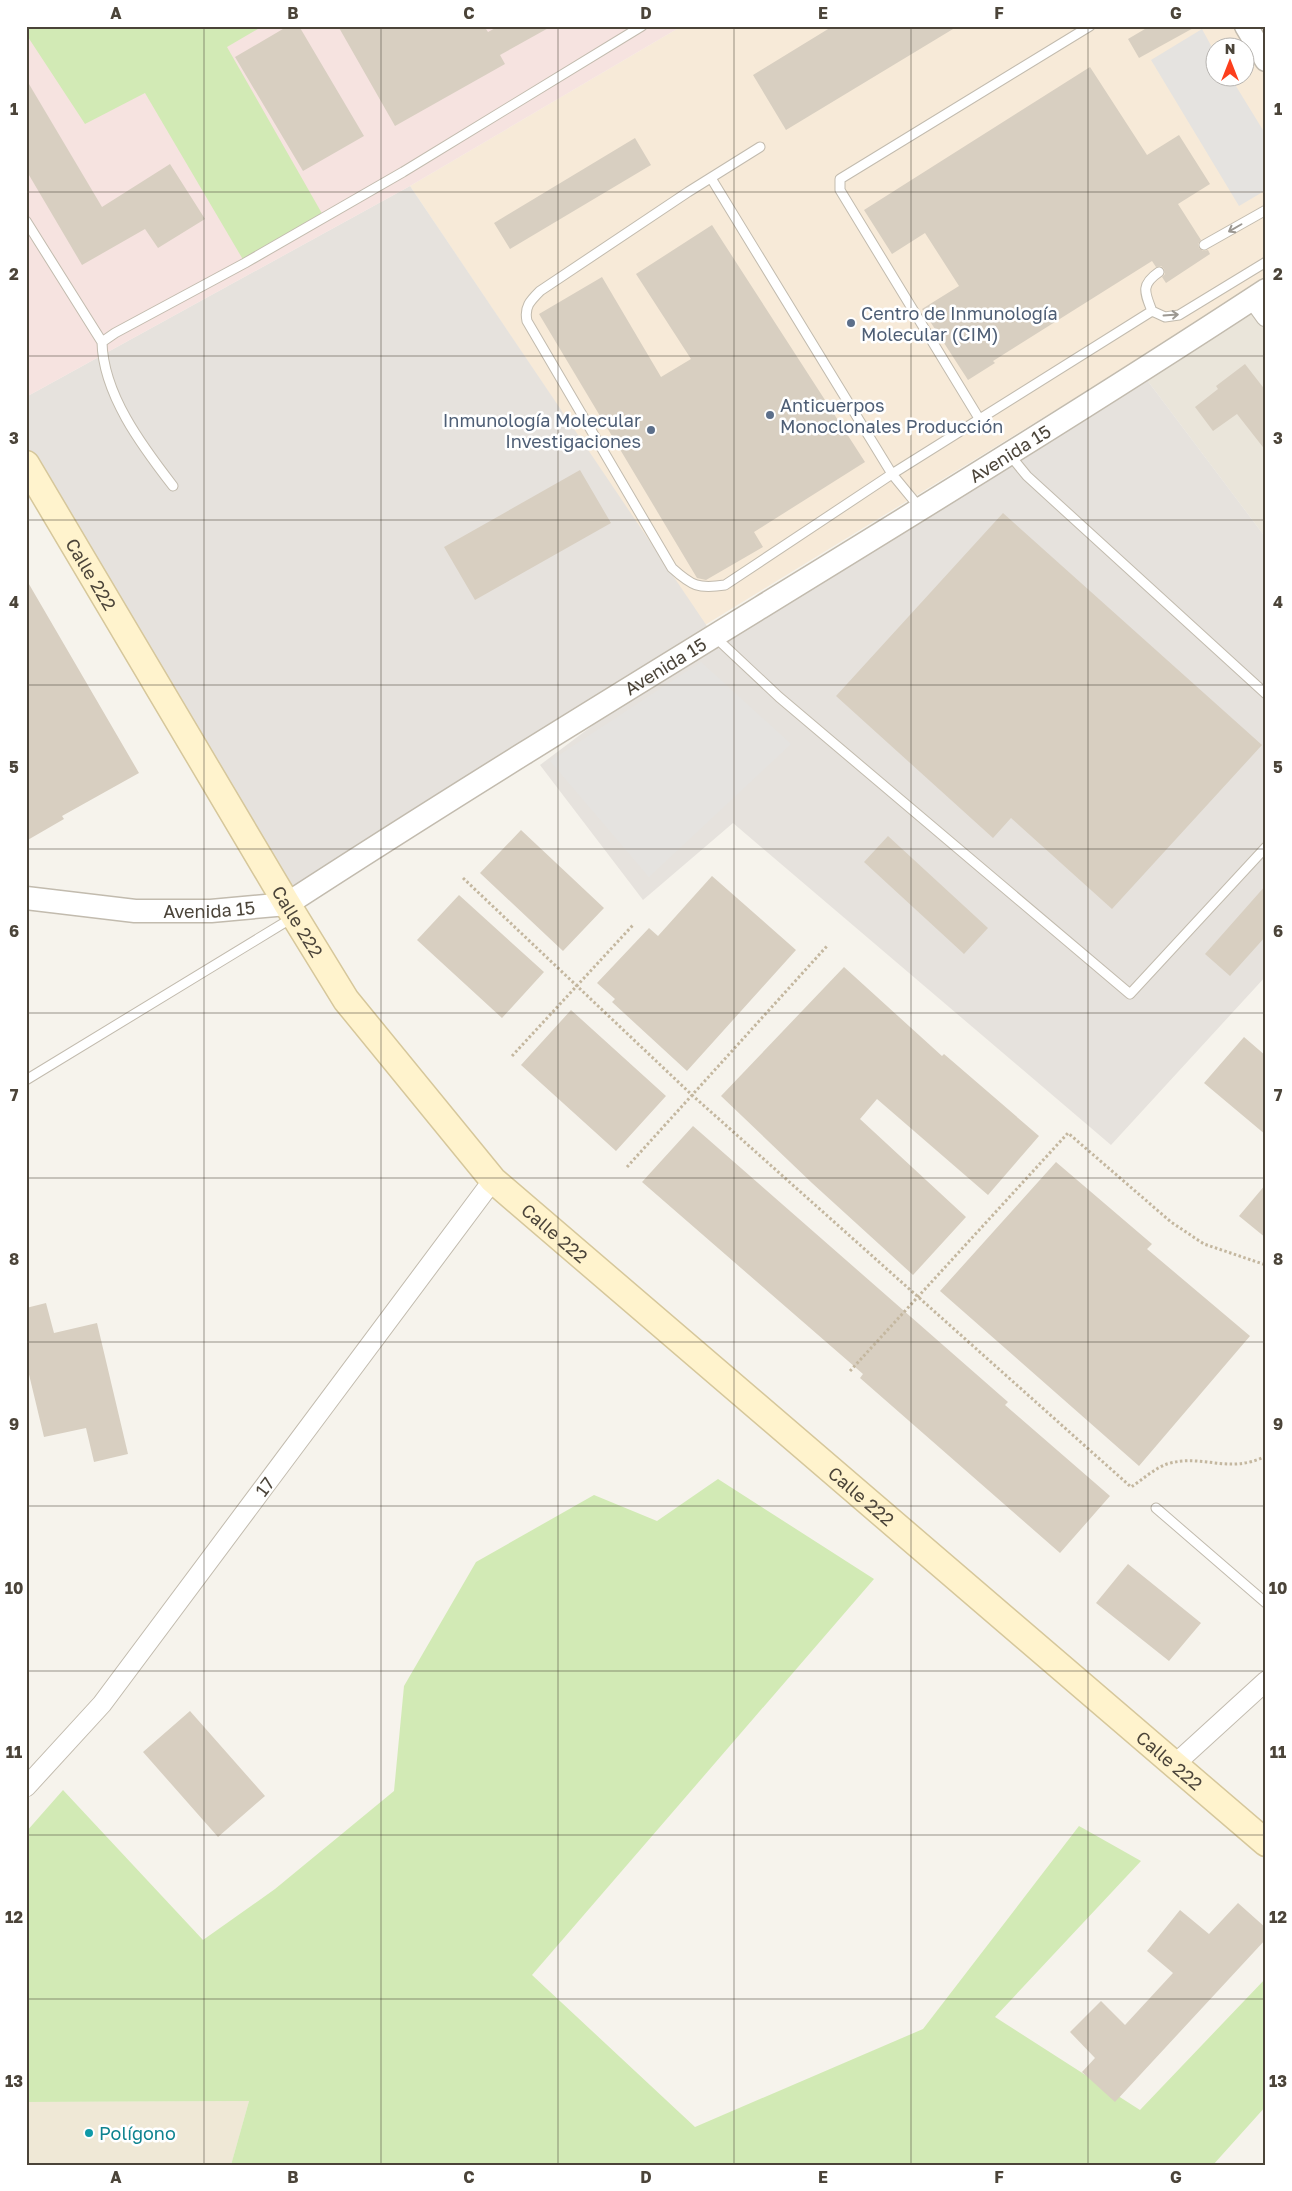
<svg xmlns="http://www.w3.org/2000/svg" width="1292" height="2191" font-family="'Golos Text',sans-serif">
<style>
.residential{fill:#eae5da}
.commercial{fill:#f7ead8;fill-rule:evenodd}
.industrial{fill:#e6e2dd}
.education{fill:#efe8d6}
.medical{fill:#f6e3e0}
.green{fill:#d2eab5}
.parking{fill:#e5e3e0}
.building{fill:#d8cfc1}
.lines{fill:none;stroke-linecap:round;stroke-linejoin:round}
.service-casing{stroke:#c2bbae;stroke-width:11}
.minor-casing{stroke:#c2bbae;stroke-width:21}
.tertiary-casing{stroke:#c2bbae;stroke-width:25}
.secondary-casing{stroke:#d6c79b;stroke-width:29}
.path{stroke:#c4b79f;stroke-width:3;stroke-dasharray:2.5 2.5;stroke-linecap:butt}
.service{stroke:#fff;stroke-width:9}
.minor{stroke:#fff;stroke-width:19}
.tertiary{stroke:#fff;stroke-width:22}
.secondary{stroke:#fff3cd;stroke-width:26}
.oneway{stroke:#9c9892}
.grid{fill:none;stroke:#4b4439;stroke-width:1;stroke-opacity:0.55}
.service-dot{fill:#5c6f8a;stroke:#fff;stroke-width:2}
.culture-dot{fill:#0f9aa8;stroke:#fff;stroke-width:2}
.labels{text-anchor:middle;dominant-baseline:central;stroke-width:5;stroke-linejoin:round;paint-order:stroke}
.service-label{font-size:18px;fill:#4e5e75;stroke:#fff;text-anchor:start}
.street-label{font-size:18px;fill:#4b4439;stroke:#fff}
.culture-label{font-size:18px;fill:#0d838f;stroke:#fff;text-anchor:start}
.neatline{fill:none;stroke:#4b4439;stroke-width:2}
.grid-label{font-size:16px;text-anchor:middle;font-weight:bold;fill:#4b4439}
</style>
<rect width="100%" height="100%" fill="#f6f3ec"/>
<!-- residential -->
<path class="residential" d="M1266 284V538L1141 372Z"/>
<!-- commercial -->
<path class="commercial" d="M682 26H1246L1266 60V281L705 625 410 186ZM1214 48H1244V78H1214Z"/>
<!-- industrial -->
<path class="industrial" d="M410 186 713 635 1141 372 1266 538V976L1111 1145 733 823 643 900 540 765 705 641 287 904 26 464V397Z"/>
<!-- education -->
<path class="education" d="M249 2101 231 2165H26V2102Z"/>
<!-- medical -->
<path class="medical" d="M26 26H682L410 186 26 397Z"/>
<!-- green -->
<path class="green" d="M26 26H263L227 47 324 217 245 263 145 93 85 124 26 34Z
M718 1479 874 1579 532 1975 695 2127 923 2029 1079 1826 1141 1861 995 2017 1140 2110 1266 1978V2106L1213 2165H231L249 2101 26 2102V1832L63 1790 203 1940 275 1889 394 1791 404 1686 476 1562 594 1495 657 1521Z"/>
<!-- parking -->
<path class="parking" d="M1202 29 1214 51V78H1231L1266 135V190L1239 206 1151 60Z
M701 662 791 744 649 877 550 761Z"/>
<!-- building -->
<path class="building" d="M288 26H299L364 136 303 171 235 57Z
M338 26H484L488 32 499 26H552L500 55 505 64 395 126Z
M833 26H958L786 130 753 75Z
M1150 26H1197L1139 58 1128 39Z
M1090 67 1147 155 1179 135 1210 184 1178 204 1201 240 1198 244 1199 248 1203 251 1208 250 1210 254 1166 283 1162 277 1165 274 1164 269 1161 266 1156 267 1152 261 993 361 995 363 968 380 922 309 959 286 925 233 892 254 864 210Z
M26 79 102 207 170 164 205 219 158 248 145 229 82 265 26 170Z
M635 138 651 165 510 249 494 223Z
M712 225 865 462 754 532 763 547 706 580 697 578 539 314 602 277 661 377 691 359 636 274Z
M1245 364 1266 391V451L1237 414 1213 431 1195 407 1218 389 1216 386Z
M580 470 611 523 475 600 444 547Z
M1003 513 1262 745 1112 909 1011 818 993 838 836 696Z
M26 579 139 773 62 816 64 819 26 841Z
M521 830 604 908 563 951 480 873Z
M888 836 988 928 964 954 864 862Z
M712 876 796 950 687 1071 612 1002 615 999 597 983 649 928 658 936Z
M1266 885V936L1230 976 1205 954Z
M459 895 544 972 502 1018 417 940Z
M844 967 942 1056 944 1054 1039 1136 988 1195 877 1099 860 1119 966 1217 913 1275 812 1183 721 1096Z
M571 1010 666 1096 616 1151 521 1065Z
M1244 1037 1266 1056V1135L1204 1083Z
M693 1126 1008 1402 1005 1405 1110 1496 1060 1553 860 1378 863 1374 642 1182Z
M1056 1162 1152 1244 1147 1249 1250 1336 1139 1466 940 1291Z
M1266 1184V1238L1239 1216Z
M46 1303 54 1333 97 1323 128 1454 94 1462 86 1428 44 1437 26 1362V1308Z
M1128 1564 1201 1623 1169 1661 1096 1603Z
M190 1711 265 1796 218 1837 143 1752Z
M1238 1903 1266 1928V1939L1115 2102 1082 2072 1095 2058 1070 2032 1101 2001 1125 2025 1173 1973 1147 1951 1180 1910 1209 1934Z"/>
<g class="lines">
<!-- service casing -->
<g class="service-casing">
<path id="service" d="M760 147 688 192 540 291C530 301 524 307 527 321L672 568C692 586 698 589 725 585L892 474 1152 311
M711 178 892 474 920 508
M26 221 102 342
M1204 245 1266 210
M1159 272C1140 285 1145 293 1152 311L1165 317 1179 315 1266 262
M980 420 840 190V179L1090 26
M1009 454 1027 476 1266 694
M173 486C142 446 103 394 102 342L115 333 245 263 403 172 642 26
M714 636 779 697 1130 994 1266 847
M26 1080 292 918
M1156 1508 1266 1603"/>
</g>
<!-- minor casing -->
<g class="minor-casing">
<g id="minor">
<path d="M1253 299 1266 317"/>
<path d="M1174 1765 1266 1681"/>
<path id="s1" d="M26 1787 102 1704 493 1180"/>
</g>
</g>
<!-- tertiary casing -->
<g class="tertiary-casing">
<g id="tertiary">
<path d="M1246 26 1266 60"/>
<path id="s2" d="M26 898 135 911H211L287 904C610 694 944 501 1266 290"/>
</g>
</g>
<!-- secondary casing -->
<g class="secondary-casing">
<g id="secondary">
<path id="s3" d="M26 464 287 904 346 1000 493 1180 1266 1843"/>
</g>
</g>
<!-- path -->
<path class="path" d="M463 878 692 1095 1131 1487C1142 1480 1155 1468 1167 1464 1203 1453 1228 1475 1266 1456
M512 1056 633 925
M627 1167 827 946
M850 1371 1068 1133 1171 1222 1204 1244 1266 1265"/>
<!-- service -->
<use href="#service" class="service"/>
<!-- minor -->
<use href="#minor" class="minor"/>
<!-- tertiary -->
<use href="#tertiary" class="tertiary"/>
<!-- secondary -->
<use href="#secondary" class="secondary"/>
</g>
<!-- one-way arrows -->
<defs><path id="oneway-shaft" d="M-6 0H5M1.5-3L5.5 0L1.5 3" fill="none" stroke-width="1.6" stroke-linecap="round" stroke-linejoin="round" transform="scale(1.25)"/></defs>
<g class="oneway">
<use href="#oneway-shaft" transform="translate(1235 228) rotate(150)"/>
<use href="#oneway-shaft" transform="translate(1171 315) rotate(-4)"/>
</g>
<!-- grid -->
<path class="grid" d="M204 26V2165M381 26V2165M558 26V2165M734 26V2165M911 26V2165M1088 26V2165M26 192H1266M26 356H1266M26 520H1266M26 685H1266M26 849H1266M26 1013H1266M26 1178H1266M26 1342H1266M26 1506H1266M26 1671H1266M26 1835H1266M26 1999H1266"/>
<!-- markers -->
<g class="service-dot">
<circle cx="851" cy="323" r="5"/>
<circle cx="770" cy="415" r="5"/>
<circle cx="651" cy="430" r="5"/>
</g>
<circle class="culture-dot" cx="89" cy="2133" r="5"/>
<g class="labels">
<!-- service labels -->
<g class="service-label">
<text x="861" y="313">Centro de Inmunología<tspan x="861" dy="21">Molecular (CIM)</tspan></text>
<text x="780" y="405">Anticuerpos<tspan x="780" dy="21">Monoclonales Producción</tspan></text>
<text x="641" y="420" text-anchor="end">Inmunología Molecular<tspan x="641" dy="21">Investigaciones</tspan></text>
</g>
<!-- street labels -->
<g class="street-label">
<text stroke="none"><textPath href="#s2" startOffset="1114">Avenida 15</textPath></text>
<text stroke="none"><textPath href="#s3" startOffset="128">Calle 222</textPath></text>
<text stroke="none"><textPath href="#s2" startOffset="709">Avenida 15</textPath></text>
<text stroke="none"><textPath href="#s2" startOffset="184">Avenida 15</textPath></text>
<text stroke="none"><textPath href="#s3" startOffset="532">Calle 222</textPath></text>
<text stroke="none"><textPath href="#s3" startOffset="938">Calle 222</textPath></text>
<text stroke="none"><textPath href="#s1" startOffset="384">17</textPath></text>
<text stroke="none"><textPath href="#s3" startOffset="1342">Calle 222</textPath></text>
<text stroke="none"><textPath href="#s3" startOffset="1748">Calle 222</textPath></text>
</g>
<!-- culture labels -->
<g class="culture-label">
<text x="99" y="2133">Polígono</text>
</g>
</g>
<!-- border -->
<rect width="1292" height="2191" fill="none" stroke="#ffffff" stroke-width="55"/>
<!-- north arrow -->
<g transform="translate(1230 62)"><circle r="24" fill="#ffffff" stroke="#b7b4b0"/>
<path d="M0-4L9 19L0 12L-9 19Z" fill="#fc3f1d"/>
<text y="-8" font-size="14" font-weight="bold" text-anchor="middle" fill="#4b4439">N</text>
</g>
<rect x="28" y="28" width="1236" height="2136" class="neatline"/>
<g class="grid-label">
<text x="116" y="19">A</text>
<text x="293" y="19">B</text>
<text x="469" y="19">C</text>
<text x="646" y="19">D</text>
<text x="823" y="19">E</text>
<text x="999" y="19">F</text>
<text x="1176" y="19">G</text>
<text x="14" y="115">1</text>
<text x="1278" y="115">1</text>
<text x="14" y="280">2</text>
<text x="1278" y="280">2</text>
<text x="14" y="444">3</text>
<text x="1278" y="444">3</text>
<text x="14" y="608">4</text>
<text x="1278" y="608">4</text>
<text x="14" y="773">5</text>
<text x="1278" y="773">5</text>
<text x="14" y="937">6</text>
<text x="1278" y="937">6</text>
<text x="14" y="1101">7</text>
<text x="1278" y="1101">7</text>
<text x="14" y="1265">8</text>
<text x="1278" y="1265">8</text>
<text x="14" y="1430">9</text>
<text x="1278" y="1430">9</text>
<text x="14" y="1594">10</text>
<text x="1278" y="1594">10</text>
<text x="14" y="1758">11</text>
<text x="1278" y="1758">11</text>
<text x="14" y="1923">12</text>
<text x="1278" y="1923">12</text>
<text x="14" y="2087">13</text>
<text x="1278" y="2087">13</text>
<text x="116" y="2183">A</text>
<text x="293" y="2183">B</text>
<text x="469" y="2183">C</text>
<text x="646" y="2183">D</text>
<text x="823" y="2183">E</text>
<text x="999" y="2183">F</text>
<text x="1176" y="2183">G</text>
</g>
</svg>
